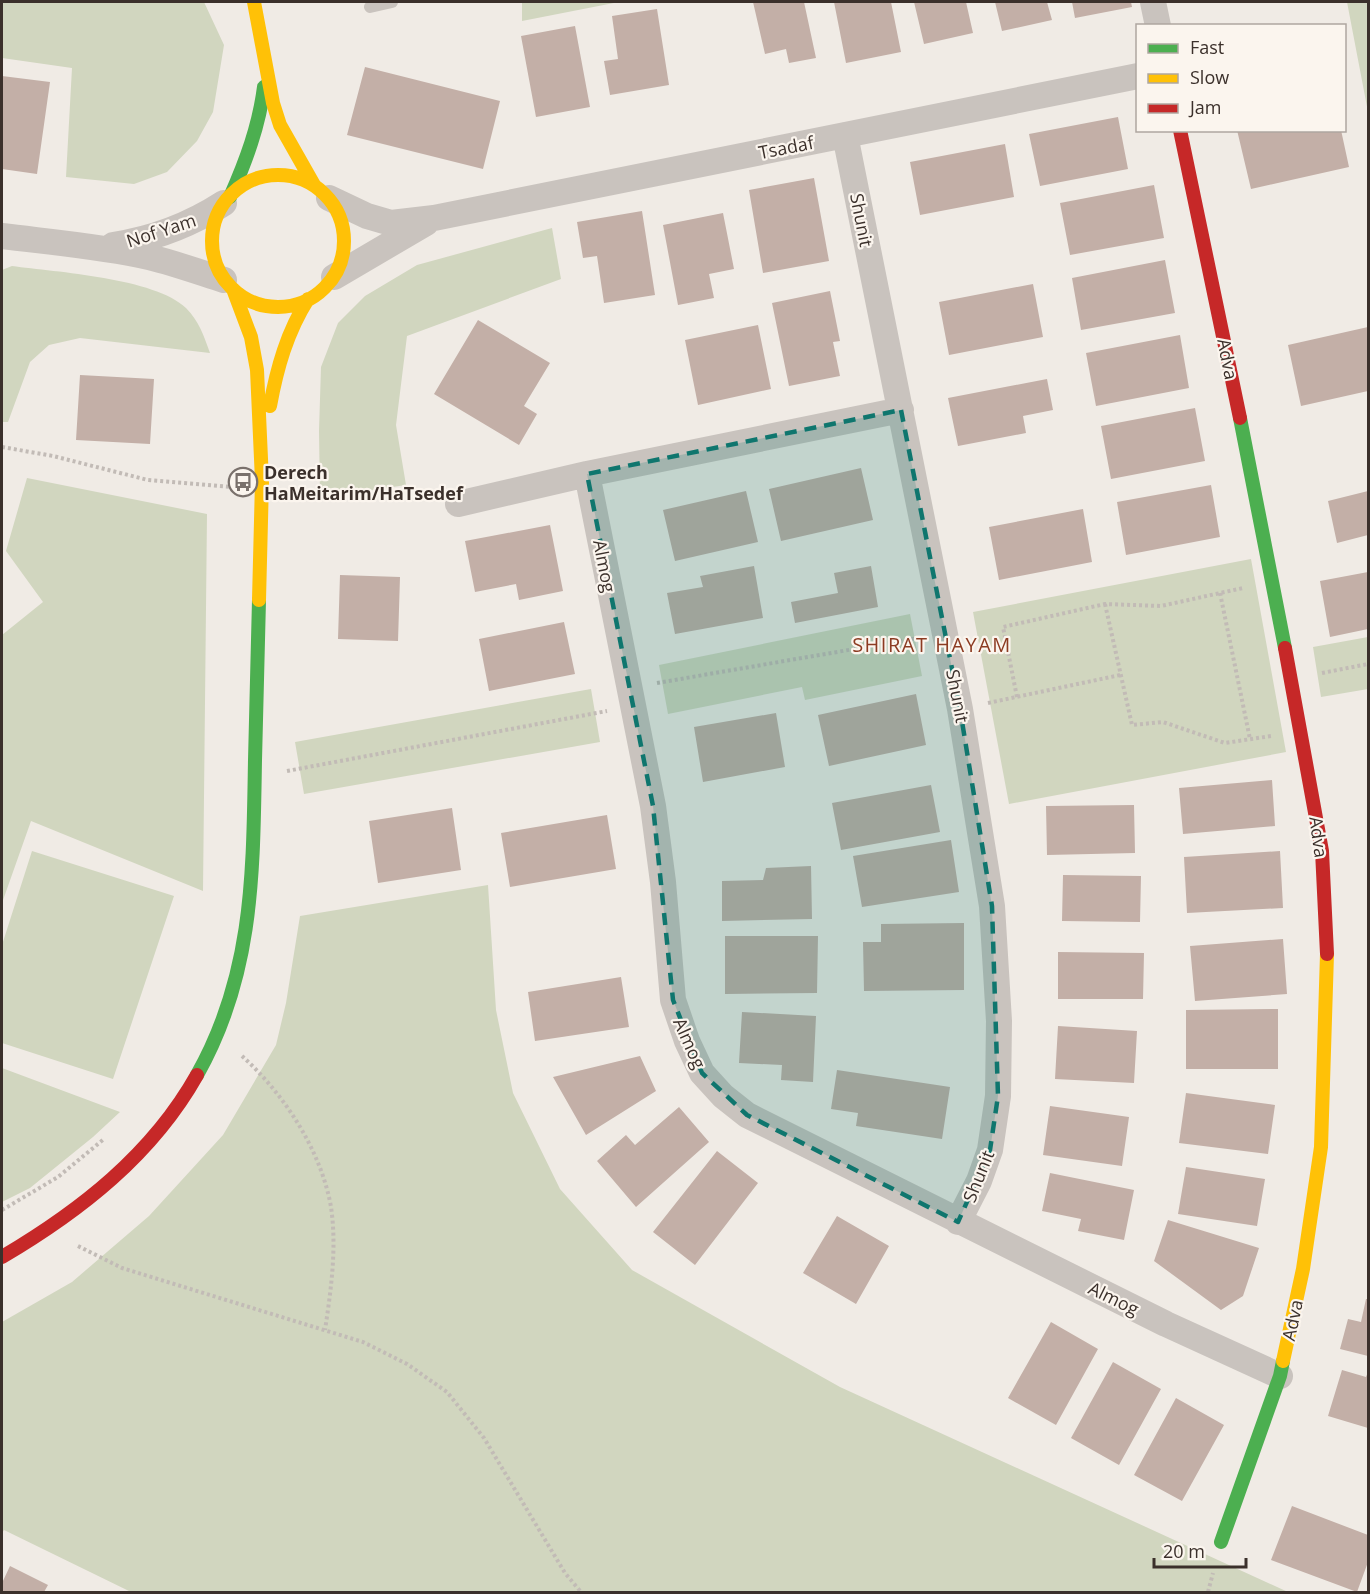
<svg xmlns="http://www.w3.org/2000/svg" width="1370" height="1594" font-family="'Open Sans',sans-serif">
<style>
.green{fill:#d1d6bf}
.building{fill:#c3afa7}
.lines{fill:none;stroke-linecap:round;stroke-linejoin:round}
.path{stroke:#c2bbb6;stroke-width:4;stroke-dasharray:3 3;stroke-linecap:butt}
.lane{stroke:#c9c3be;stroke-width:12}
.street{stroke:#c9c3be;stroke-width:26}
.fast{stroke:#4caf50;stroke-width:14}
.slow{stroke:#ffc107;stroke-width:14}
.jam{stroke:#c62828;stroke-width:14}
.marked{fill:#0f766e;fill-opacity:0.2;stroke:#0f766e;stroke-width:4.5;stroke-dasharray:12 8;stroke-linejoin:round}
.labels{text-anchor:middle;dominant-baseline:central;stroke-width:4.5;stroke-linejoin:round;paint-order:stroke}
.street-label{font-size:18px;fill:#3b302b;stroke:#fbf5ee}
.poi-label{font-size:18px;font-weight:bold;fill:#3b302b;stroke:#fbf5ee;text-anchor:start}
.neighbourhood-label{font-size:20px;letter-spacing:1.5px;fill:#8c3b22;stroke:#fbf5ee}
</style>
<rect width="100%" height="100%" fill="#f0ebe5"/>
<!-- green -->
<path class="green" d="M2 2H204L224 45 213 112 197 141 167 172 134 184 66 177 72 68 2 58Z
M522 2H619L522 21Z
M1347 2H1368V112Z
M552 228 561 279 407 336 396 425 406 485 320 498 319 431 321 367 338 323 365 296 417 265Z
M12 266C56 272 155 278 186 308 199 321 204 336 210 353L80 338 49 345 30 362 8 422H2V270Z
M27 478 207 514 203 891 31 821 2 903V635L43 602 6 551Z
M1251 559 1286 752 1009 804 973 612Z
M910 614 922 676 805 700 802 687 668 714 659 665Z
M1368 637V689L1321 697 1313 647Z
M591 689 600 742 304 794 295 742Z
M32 851 174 896 113 1079 2 1043V945Z
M488 885 496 1010 513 1093 560 1189 632 1270 840 1387 1288 1592H131L4 1530 2 1533V1322L72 1282 149 1216 223 1135 276 1045 286 1003 300 916Z
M2 1068 120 1112 93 1137 30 1188 2 1202Z"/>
<!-- building -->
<path class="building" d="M753 2H804L816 58 789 63 786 49 765 54Z
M834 2H891L901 52 846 63Z
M914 2H966L973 33 924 44Z
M995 2H1047L1052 20 1002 31Z
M1072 2H1131L1132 7 1075 18Z
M657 9 669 85 610 95 604 61 618 59 612 16Z
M575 26 590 107 536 117 521 36Z
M365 67 500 101 483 169 347 135Z
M2 76 50 82 37 174 2 169Z
M1118 117 1128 169 1040 186 1029 134Z
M1237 130H1341L1349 167 1251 189Z
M1005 144 1014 197 920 215 910 162Z
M814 178 829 261 763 273 749 190Z
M1154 185 1164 238 1070 255 1060 203Z
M642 211 655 295 604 303 597 256 583 258 577 222Z
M723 213 734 269 709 274 714 298 678 305 663 225Z
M1165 260 1175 313 1081 330 1072 278Z
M1033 284 1043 337 949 355 939 302Z
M830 291 840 341 833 342 840 376 789 386 772 303Z
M478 320 550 363 524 406 537 414 519 445 434 394Z
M758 325 771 389 698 405 685 340Z
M1368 327V391L1301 406 1288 345Z
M1180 335 1189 388 1096 406 1086 353Z
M80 375 154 379 150 444 76 440Z
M1047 379 1053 410 1023 416 1026 433 958 446 948 398Z
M1195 408 1205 461 1111 479 1101 426Z
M861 468 873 520 781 541 769 489Z
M1211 485 1220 537 1126 555 1117 502Z
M746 491 758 542 675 561 663 510Z
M1368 491V535L1337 543 1328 501Z
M1083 509 1092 562 999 580 989 527Z
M550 525 563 591 519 600 516 584 475 592 465 541Z
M754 566 763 618 675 634 667 593 703 587 700 576Z
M871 566 878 607 795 623 791 602 838 593 834 573Z
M1368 572V629L1330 637 1320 581Z
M340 575 400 577 398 641 338 639Z
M564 622 575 674 489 691 479 639Z
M916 694 926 745 829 766 818 715Z
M776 713 785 767 703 782 694 727Z
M1272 780 1275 826 1183 834 1179 788Z
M931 785 940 832 841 850 832 803Z
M1134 805 1135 853 1047 855 1046 806Z
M452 808 461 870 378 883 369 821Z
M607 815 616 869 510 887 501 833Z
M951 840 959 892 862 907 853 856Z
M1280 851 1283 908 1187 913 1184 857Z
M811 866 812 919 722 921V881L763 880 766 868Z
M1063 875 1141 876 1140 922 1062 921Z
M964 923V990L864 991 863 942H881V924Z
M725 936H818L817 993 725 994Z
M1283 939 1287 994 1195 1001 1190 946Z
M1058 952 1144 953 1143 999H1058Z
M621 977 629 1027 535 1041 528 992Z
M1278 1009V1069H1186V1010Z
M742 1012 816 1016 813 1082 781 1080 782 1065 739 1063Z
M1058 1026 1137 1031 1134 1083 1055 1079Z
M640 1056 656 1091 586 1135 553 1077Z
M837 1070 950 1087 942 1139 856 1126 858 1113 831 1109Z
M1186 1093 1275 1105 1268 1154 1179 1143Z
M1050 1106 1129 1117 1122 1166 1043 1155Z
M679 1107 709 1142 636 1207 597 1161 626 1135 635 1145Z
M717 1151 758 1183 695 1265 653 1232Z
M1186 1167 1265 1179 1257 1226 1178 1214Z
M1050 1173 1134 1190 1124 1240 1078 1231 1081 1219 1042 1211Z
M837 1216 889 1246 856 1304 803 1273Z
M1168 1220 1259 1248 1243 1296 1221 1310 1154 1261Z
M1366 1299H1368V1356L1340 1349 1348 1319 1361 1322Z
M1051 1322 1098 1349 1056 1425 1008 1398Z
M1113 1362 1161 1389 1119 1465 1071 1438Z
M1342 1370 1366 1377 1368 1372V1428L1328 1416Z
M1176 1398 1224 1425 1182 1501 1134 1475Z
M1292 1506 1368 1535V1562L1357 1592 1271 1560Z
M10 1566 48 1585 44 1592H2V1583Z"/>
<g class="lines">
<!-- path -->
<path class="path" d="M2 447 53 456 148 480 231 487
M1220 593 1250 739
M1105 604 1132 725 1163 722 1225 743 1271 736
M1322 673 1368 664
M657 683 918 638
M1017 697 1003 627 1105 604 1161 606 1243 588
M988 703 1120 675
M287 771 607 711
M242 1056C284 1094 321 1150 331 1207 337 1248 331 1290 325 1330
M2 1210 58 1177 104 1139
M78 1246 122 1268 363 1342 407 1364 447 1392 484 1438 565 1573 581 1592
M1208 1592 1213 1573"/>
<!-- lane -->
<path class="lane" d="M370 7 392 2"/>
<!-- street -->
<path class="street" d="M1153 2 1158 26
M845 135 960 709 992 906 999 1021 998 1096 990 1150 979 1181 958 1222
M329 198 367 216 391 223 434 218 1138 76
M2 236C50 242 100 246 149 257 174 263 199 272 224 280
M113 245C154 239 190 225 224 203
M334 277 426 223
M587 474 653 806 663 882 673 1000 687 1041 702 1073 723 1096 747 1115 1166 1324 1280 1376
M458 504 587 474 901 410"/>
<!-- fast -->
<path class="fast" d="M230 197C246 161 259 126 264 87
M1240 418 1285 648
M197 1075C254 974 253 872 255 760 256 707 258 653 259 600
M1221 1542 1280 1376 1283 1361"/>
<!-- slow -->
<path class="slow" d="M254 2 273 103 280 125 314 185
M212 241a66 66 0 1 1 132 0a66 66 0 1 1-132 0Z
M233 289 251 337 257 370 262 481 259 600
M270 406C277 368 287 332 308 299
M1283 1361 1303 1269 1321 1147 1327 954"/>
<!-- jam -->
<path class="jam" d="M1180 130 1240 418
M1285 648 1322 851 1327 954
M2 1257C80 1211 152 1155 197 1075"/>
</g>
<!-- marked area -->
<path class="marked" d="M901 410 960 709 992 906 998 1096 990 1150 958 1222 747 1115 702 1073 673 1000 653 806 587 474Z"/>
<!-- icons -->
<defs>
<g id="bus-ring" transform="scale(1.5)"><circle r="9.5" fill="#fbf5ee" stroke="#7a716c" stroke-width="1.5"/><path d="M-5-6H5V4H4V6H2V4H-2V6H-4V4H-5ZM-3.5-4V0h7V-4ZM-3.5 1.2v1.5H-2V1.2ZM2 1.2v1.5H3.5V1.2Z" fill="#7a716c"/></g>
</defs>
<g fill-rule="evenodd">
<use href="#bus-ring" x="243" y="482"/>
</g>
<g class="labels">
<!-- street labels -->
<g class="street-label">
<text transform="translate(786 147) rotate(-11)">Tsadaf</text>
<text transform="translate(862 220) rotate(79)">Shunit</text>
<text transform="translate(161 230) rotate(-18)">Nof Yam</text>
<text transform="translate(1228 359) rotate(79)">Adva</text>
<text transform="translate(605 566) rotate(79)">Almog</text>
<text transform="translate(958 696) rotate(79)">Shunit</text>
<text transform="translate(1319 837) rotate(82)">Adva</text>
<text transform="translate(690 1043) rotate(66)">Almog</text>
<text transform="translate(978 1176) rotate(-68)">Shunit</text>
<text transform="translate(1114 1298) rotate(26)">Almog</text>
<text transform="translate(1292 1320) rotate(-78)">Adva</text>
</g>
<!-- poi labels -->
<g class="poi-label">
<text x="264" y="472">Derech<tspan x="264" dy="21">HaMeitarim/HaTsedef</tspan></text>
</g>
<!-- neighbourhood labels -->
<g class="neighbourhood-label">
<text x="932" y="644">SHIRAT HAYAM</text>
</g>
</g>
<!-- border -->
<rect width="1370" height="1594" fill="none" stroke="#3b302b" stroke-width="6"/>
<!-- legend -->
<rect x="1136" y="24" width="210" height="108" fill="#fbf5ee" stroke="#aea6a0" stroke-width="1.5"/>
<rect x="1148" y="44" width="30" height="9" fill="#4caf50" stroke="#aea6a0" stroke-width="1.5"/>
<text x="1190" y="54" font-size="18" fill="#3b302b">Fast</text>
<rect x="1148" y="74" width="30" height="9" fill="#ffc107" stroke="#aea6a0" stroke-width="1.5"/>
<text x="1190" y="84" font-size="18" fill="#3b302b">Slow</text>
<rect x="1148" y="104" width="30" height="9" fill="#c62828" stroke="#aea6a0" stroke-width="1.5"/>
<text x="1190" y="114" font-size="18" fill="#3b302b">Jam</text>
<!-- scale -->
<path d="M1154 1558v9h92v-9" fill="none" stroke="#3b302b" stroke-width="3"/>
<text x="1163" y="1558" font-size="18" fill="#3b302b" stroke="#fbf5ee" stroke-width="4.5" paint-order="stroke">20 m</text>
</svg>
